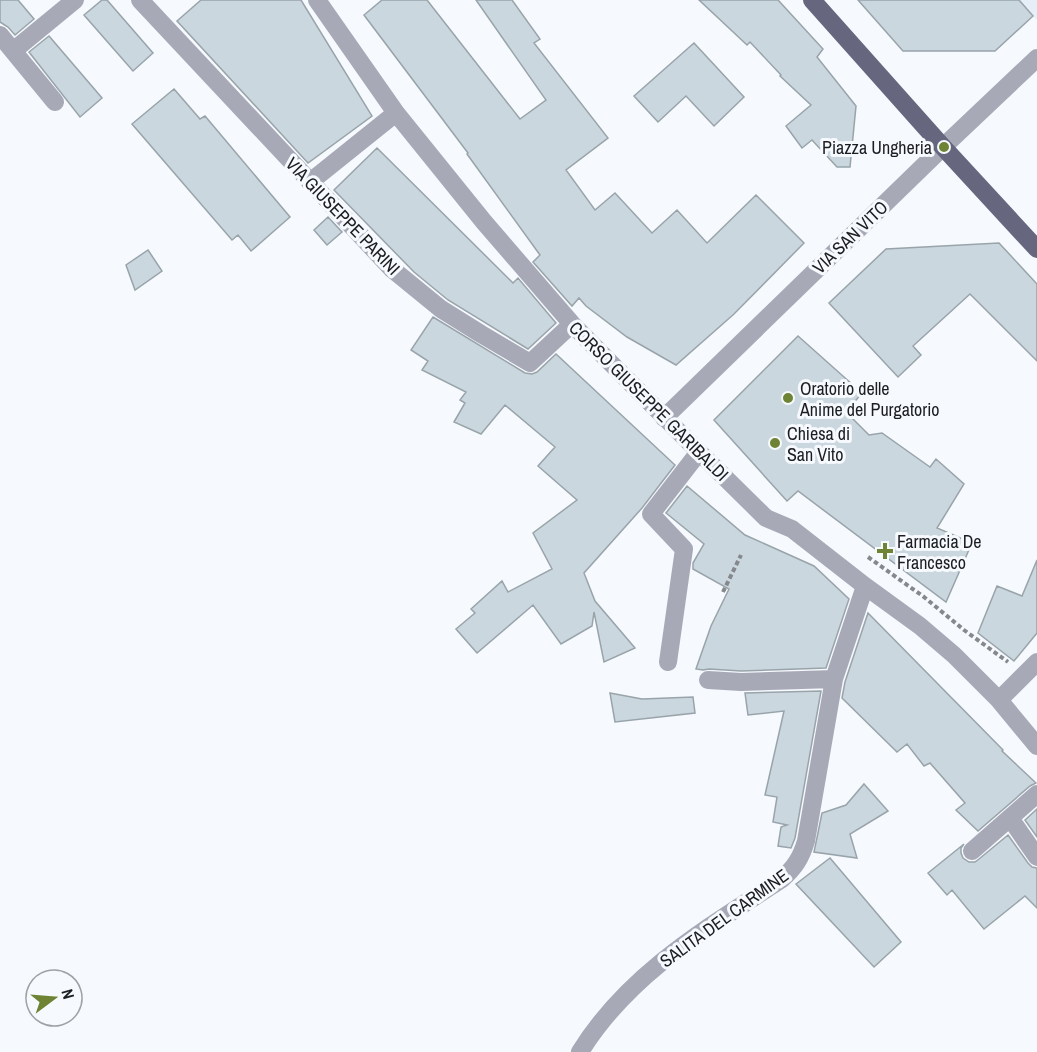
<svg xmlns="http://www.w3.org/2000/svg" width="1037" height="1052" font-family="'Archivo Narrow',sans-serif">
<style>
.built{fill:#e6eef8}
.building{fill:#cbd7de;stroke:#98a4aa;stroke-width:1.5}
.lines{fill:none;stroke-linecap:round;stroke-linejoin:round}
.path{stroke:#85888c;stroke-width:4;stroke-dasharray:4.5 3;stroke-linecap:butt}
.minor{stroke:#a8a9b7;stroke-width:18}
.major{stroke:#66677f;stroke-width:18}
.poi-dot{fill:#6e8333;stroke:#f6f9fd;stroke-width:2}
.labels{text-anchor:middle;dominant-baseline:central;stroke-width:6;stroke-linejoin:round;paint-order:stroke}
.poi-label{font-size:18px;fill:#1b1d21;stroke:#f6f9fd;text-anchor:start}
.street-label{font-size:18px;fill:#1b1d21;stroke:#f6f9fd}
</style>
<rect width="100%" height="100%" fill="#f6f9fd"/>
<!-- built -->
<path class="built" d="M1019 0H1037V20L1033 16Z"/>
<!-- building -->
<path class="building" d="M0 0H18L34 19 15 35 8 27 0 22Z
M102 0H107L153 53 133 71 84 15Z
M201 0H301L372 116 308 163 177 21Z
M382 0H427L520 119 546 100 476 0H512L540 39 534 43 608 138 566 170 595 210 615 193 652 233 677 210 707 243 756 195 804 243 734 314 676 365 627 337 586 306 579 298 572 306 533 262 540 255 467 154 468 153 364 15Z
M699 0H778L823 49 817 57 856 106 850 167H837L812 140 802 148 786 126 811 105 780 76 781 75 750 42 747 45Z
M858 0H1019L1033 16 995 51H903Z
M49 36 102 98 80 117 29 52Z
M694 43 744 97 714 126 686 96 658 122 634 96Z
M174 89 200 119 205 116 290 217 251 251 238 235 232 240 132 124Z
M377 148 513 283 518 278 556 323 528 349 448 300 414 272 334 190Z
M328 217 342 232 327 245 314 230Z
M999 243 1037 284V361L970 294 913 346 921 355 898 377 829 303 886 249Z
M148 250 162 271 135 290 126 265Z
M433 317 525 373 532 374 537 372 556 354 675 465 642 508 584 573 595 601 635 648 604 662 594 612 592 626 561 644 533 605 477 653 456 629 475 613 471 609 502 581 508 592 552 569 533 533 577 500 538 466 555 447 505 405 481 434 454 422 465 403 460 400 466 392 422 370 428 361 411 350Z
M798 336 862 393 846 412 869 435 882 433 930 467 936 459 964 484 937 528 972 543 946 602 798 491 787 501 714 420Z
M687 486 745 535 814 566 849 599 826 668 741 671 709 669 703 670 696 669 711 626 729 589 693 569V563L704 544 666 513Z
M1037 560V633L1014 661 978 633 997 586 1022 596Z
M868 613 1003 750 1002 751 1036 783 1030 786 978 831 956 810 965 803 930 763 924 766 907 744 897 752 842 698 845 682Z
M821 691 795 838 791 848 778 846 781 827 787 825 773 822 777 797 765 795 784 711 748 715 745 693Z
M610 693 642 699 693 697 695 713 615 722Z
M864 784 888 811 850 834 857 858 814 852 822 813 846 805Z
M1037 809V837L1025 820Z
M1008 835 1028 863 1032 867 1037 868V908L1025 896 984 929 952 890 947 895 928 873 964 844 961 848V853L963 858 969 862H975L979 859Z
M830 858 901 942 874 967 796 884Z"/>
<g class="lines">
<!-- path -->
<path class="path" d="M868 557 924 597 964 630 1008 662
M723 592 741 555"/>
<!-- minor -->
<path class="minor" d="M140 0 392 269 441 309 481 334 530 363 572 324
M317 0 396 113 484 222 572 324 699 452 766 518 792 529 865 586 920 626 954 655 999 700 1037 746
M0 35 55 102
M13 51 75 0
M310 182 396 113
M664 418 943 147 1037 58
M668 662 684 549 651 514 699 452
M708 680 741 682 834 679
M999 700 1037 662
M1010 818 1037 857
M972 851 1037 794
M580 1052C628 974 707 928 782 879 795 867 801 858 806 841L834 679 865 586"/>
<!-- major -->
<path class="major" d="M812 0 943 147 1037 249"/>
</g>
<!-- markers -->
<g class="poi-dot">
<circle cx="944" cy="147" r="6"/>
<circle cx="788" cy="398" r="6"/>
<circle cx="775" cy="443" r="6"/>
<path d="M882 542h6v6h6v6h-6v6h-6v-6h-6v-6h6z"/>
</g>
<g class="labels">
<!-- poi labels -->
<g class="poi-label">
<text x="932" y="147" text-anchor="end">Piazza Ungheria</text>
<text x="800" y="388">Oratorio delle<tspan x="800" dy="21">Anime del Purgatorio</tspan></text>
<text x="787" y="433">Chiesa di<tspan x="787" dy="21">San Vito</tspan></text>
<text x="897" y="541">Farmacia De<tspan x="897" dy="21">Francesco</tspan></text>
</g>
<!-- street labels -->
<g class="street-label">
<text transform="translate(343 216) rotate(46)">VIA GIUSEPPE PARINI</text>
<text transform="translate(850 237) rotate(-44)">VIA SAN VITO</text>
<text transform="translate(649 401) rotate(45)">CORSO GIUSEPPE GARIBALDI</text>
<text transform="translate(724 918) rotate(-36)">SALITA DEL CARMINE</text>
</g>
</g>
<!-- north arrow -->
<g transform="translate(54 998) rotate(74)"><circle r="28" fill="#f6f9fd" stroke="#9ea1a5" stroke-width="1.5"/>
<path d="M0-4.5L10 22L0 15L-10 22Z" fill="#6e8333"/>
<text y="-9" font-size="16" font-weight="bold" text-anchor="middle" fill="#1b1d21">N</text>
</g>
</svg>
